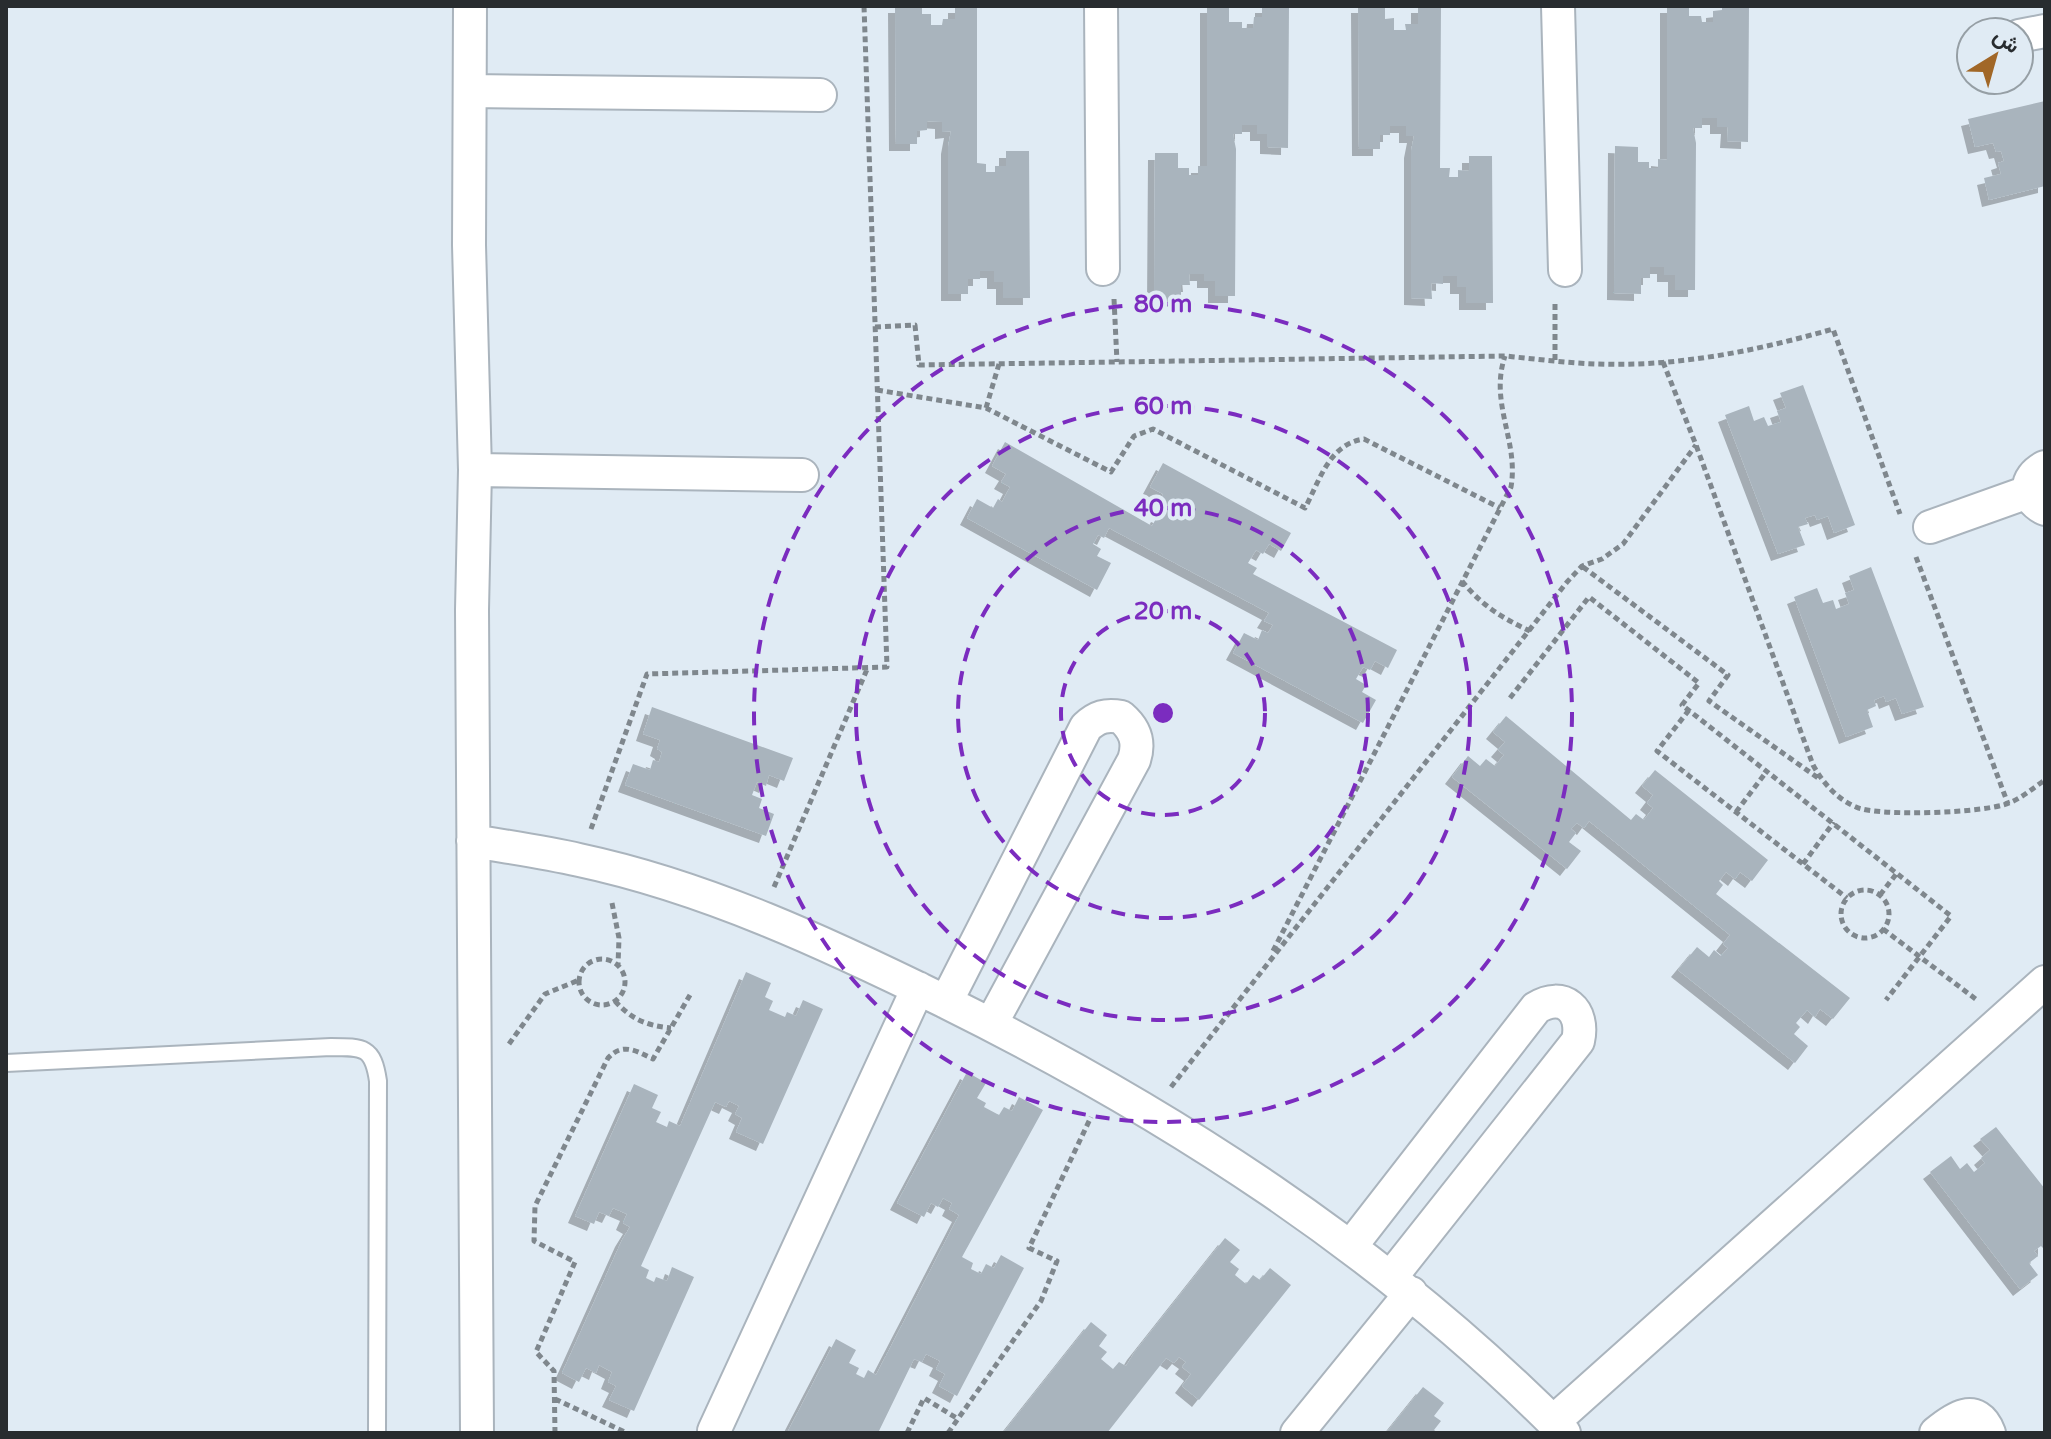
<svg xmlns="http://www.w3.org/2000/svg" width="2051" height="1439" font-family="'Varela Round',Vazirmatn,sans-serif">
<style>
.building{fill:#a9b4bd;filter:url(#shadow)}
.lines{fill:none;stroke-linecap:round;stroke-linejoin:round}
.lane-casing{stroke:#aab4bd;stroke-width:20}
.street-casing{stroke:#aab4bd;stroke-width:36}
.path{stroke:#7f878d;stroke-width:5;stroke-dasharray:6 4;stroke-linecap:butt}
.lane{stroke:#fff;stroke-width:16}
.street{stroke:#fff;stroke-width:32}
.ring{fill:none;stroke:#7b2cbf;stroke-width:4;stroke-dasharray:14 10}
.centre{fill:#7b2cbf;stroke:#e0ebf4;stroke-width:4}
.ring-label{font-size:24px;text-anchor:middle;font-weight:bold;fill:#7b2cbf;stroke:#e0ebf4;stroke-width:8;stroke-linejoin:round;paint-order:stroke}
</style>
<defs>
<filter id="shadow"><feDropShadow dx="-7" dy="7" stdDeviation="0" flood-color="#0004"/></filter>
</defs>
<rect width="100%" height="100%" fill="#e0ebf4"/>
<!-- building -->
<path class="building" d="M895 6H922V14H931V25H942L943 19H955V6H977V163L986 164V172H995V166H1006V151H1029L1030 298H1003V282H994V271H980V279H968V294H948V147L951 131 942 132V122L927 121V130L917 131V144H896Z
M1207 6H1229V22H1242V28H1253L1254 17H1262V6H1289L1288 148 1267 147V134H1257V125H1242V134H1233L1236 149 1235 296H1215V281H1204V274H1189L1190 285H1181V300H1154L1155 153H1178V168H1189V175H1198V166H1207Z
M1358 6H1385V19L1394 18V30H1406L1405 24H1418V6H1441L1440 168H1450L1449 177H1458V170L1469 171V156H1492L1493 303H1466V287H1457V276H1443V284L1431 283 1432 299 1411 298V151L1414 136H1406V126H1390V135H1380V149H1359Z
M1667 6H1689V16H1701L1702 22H1713V11L1722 10V6H1749L1748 142 1727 141 1728 127H1717V118H1702V128H1693L1696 143 1695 290H1675V275H1664V267H1650V278H1641V294L1614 293 1615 146 1638 147V162H1649V168H1658V159L1667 160Z
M2045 101V186L1989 200 1984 178 2001 174 1998 163 2004 161 2001 151 1996 152 1993 143 1975 147 1968 119Z
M1803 385 1855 525 1834 533 1828 516 1817 520 1815 515 1805 518 1808 524 1798 527 1805 545 1778 554 1725 415 1749 406 1754 421 1764 417 1768 426 1781 422 1777 411 1786 408 1780 393Z
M1005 442 1152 526 1158 515 1163 517 1169 507 1159 502 1163 494 1150 487 1163 463 1291 533 1281 551 1269 544 1263 554 1256 550 1248 563 1257 568 1253 574 1397 650 1388 668 1375 661 1370 670 1363 667 1356 679 1366 685 1362 692 1376 700 1363 723 1233 653 1244 633 1258 640 1262 630 1268 633 1273 625 1264 621 1269 613 1109 528 1104 538 1098 535 1093 544 1101 549 1097 556 1111 563 1097 590 967 518 977 499 993 508 998 499 1002 502 1010 487 1001 482 1006 474 992 466Z
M1871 567 1924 707 1902 714 1896 698 1886 702 1884 696 1874 700 1876 706 1867 710 1873 727 1846 737 1794 597 1817 588 1823 603 1833 600 1836 609 1849 604 1845 593 1854 590 1849 576Z
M652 707 793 758 784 781 769 775 766 786 757 782 752 795 762 799 759 808 774 814 766 836 625 785 633 764 650 770 653 760 659 762 662 752 657 749 660 740 643 734Z
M1506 716 1631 820 1636 814 1644 820 1653 808 1647 803 1653 795 1642 786 1655 770 1768 860 1752 881 1740 872 1735 879 1726 872 1719 881 1723 885 1716 894 1850 998 1833 1019 1820 1009 1815 1017 1807 1010 1796 1023 1800 1027 1794 1034 1808 1046 1795 1063 1678 970 1697 947 1709 957 1714 950 1721 956 1728 948 1723 944 1730 935 1589 821 1584 828 1577 823 1571 829 1576 833 1569 842 1581 851 1567 869 1452 777 1468 756 1480 766 1486 759 1495 766 1504 755 1498 750 1505 742 1493 732Z
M746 972 771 983 765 997 773 1001 769 1010 785 1017 787 1012 796 1016 803 1000 823 1009 763 1144 736 1132 742 1118 735 1114 739 1106 729 1101 726 1107 715 1102 641 1266 649 1270 646 1278 654 1282 656 1277 667 1281 672 1267 694 1277 634 1411 609 1400 616 1386 608 1382 612 1372 599 1365 596 1373 586 1368 579 1382 562 1373 622 1240 630 1227 623 1223 627 1214 613 1208 609 1216 599 1212 594 1224 575 1216 634 1084 658 1095 652 1108 661 1112 656 1122 667 1127 669 1121 680 1126Z
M967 1072 986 1083 977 1098 986 1103 984 1107 999 1115 1004 1107 1012 1111 1019 1097 1043 1110 962 1257 973 1263 971 1269 981 1274 986 1264 994 1268 1001 1255 1024 1268 957 1396 939 1386 945 1374 936 1369 940 1361 926 1354 922 1362 914 1359 878 1433H787L836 1339 856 1350 849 1363 859 1368 856 1374 864 1378 868 1370 876 1375 959 1215 949 1209 952 1203 943 1198 938 1207 931 1203 924 1217 897 1203Z
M1996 1127 2045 1189V1250L2041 1246 2034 1251 2038 1256 2029 1263 2038 1275 2020 1289 1930 1172 1951 1156 1960 1169 1967 1163 1974 1172 1985 1163 1981 1158 1990 1150 1980 1139Z
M1225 1238 1240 1250 1230 1262 1239 1269 1235 1275 1246 1284 1253 1275 1260 1280 1270 1268 1291 1285 1199 1400 1182 1386 1191 1374 1182 1367 1186 1362 1179 1357 1174 1363 1166 1358 1107 1433H1003L1091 1322 1107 1335 1099 1346 1107 1352 1101 1359 1113 1369 1119 1362 1126 1366 1134 1353Z
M1423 1387 1444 1403 1434 1416 1441 1421 1434 1430 1438 1433H1386Z"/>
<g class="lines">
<!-- lane casing -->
<g class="lane-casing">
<path id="lane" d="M6 1063 331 1047C364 1047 373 1047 378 1081L377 1433"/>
</g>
<!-- street casing -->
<g class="street-casing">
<path id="street" d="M470 6 469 245 475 470 472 610 477 1433
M1101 6 1103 269
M1558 6 1565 270
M2019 36 2045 31
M471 91 820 95
M2045 467C2024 478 2023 498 2045 509
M475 470 802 475
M1930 527 2028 492
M473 841C508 847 544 852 579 860 706 887 828 944 944 1001 1172 1114 1384 1251 1564 1433
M946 1002 1086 727C1097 717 1106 714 1121 717 1135 729 1140 742 1134 760L991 1024
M1351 1246 1536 1008C1563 991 1585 1010 1578 1041L1391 1277
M1553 1422 2045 982
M714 1431 918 988
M1297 1433 1411 1293
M1936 1433C1953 1419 1977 1401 1989 1433"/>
</g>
<!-- path -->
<path class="path" d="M1114 299 1117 362
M875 327 915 325 919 365 1505 356C1536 359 1567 363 1597 364 1677 367 1756 351 1833 329L1900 514
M1555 360V301
M1663 362 1696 445 1813 765C1823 783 1837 799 1856 807 1878 817 1986 813 2009 803 2022 798 2033 788 2045 780
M877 390 986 408 1111 472 1134 436 1153 429 1305 508C1320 480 1329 444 1364 439L1500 508
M986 408 999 364
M1916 557 2008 804
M1583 567 1728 675 1709 701 1821 780
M1462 581C1481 605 1502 618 1530 631
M1510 698 1589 597 1699 683 1682 705 1951 916 1886 1000
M1689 710 1657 751 1847 898
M1736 812 1767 771
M591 829 647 674 887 667 864 6
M1803 864 1834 822
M774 887 868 667
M1841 914a24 24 0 1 1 48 0a24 24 0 1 1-48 0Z
M1880 895 1897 873
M612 903 619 938 618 965
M1883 929 1977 1000
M1273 951 1511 487C1519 441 1489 403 1505 356
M579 982a23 23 0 1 1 46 0a23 23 0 1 1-46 0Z
M615 1001C631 1019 647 1026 671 1028
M509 1044 545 994 579 980
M1171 1087 1567 582 1582 566 1602 559 1623 544 1696 445
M555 1399 627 1433
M555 1433 554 1371 536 1352 575 1262 534 1241 535 1206 608 1058C623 1042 636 1051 653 1059L690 995
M907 1433 924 1398 958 1419
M948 1433 1041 1301 1057 1261 1029 1248 1091 1117"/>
<!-- lane -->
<use href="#lane" class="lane"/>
<!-- street -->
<use href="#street" class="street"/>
</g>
<!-- distance rings -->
<g class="ring">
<circle cx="1163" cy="713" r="102"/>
<circle cx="1163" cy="713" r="205"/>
<circle cx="1163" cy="713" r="307"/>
<circle cx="1163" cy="713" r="409"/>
</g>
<circle cx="1163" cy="713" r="12" class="centre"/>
<g class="ring-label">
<text x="1163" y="312">80 m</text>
<text x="1163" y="414">60 m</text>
<text x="1163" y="516">40 m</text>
<text x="1163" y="619">20 m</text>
</g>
<!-- border -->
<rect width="2051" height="1439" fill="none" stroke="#282c2f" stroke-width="16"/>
<!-- north arrow -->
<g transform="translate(1995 56) rotate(37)"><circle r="38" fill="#e0ebf4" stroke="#969fa5" stroke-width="2"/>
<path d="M0-6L14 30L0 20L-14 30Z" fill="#a16727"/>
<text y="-12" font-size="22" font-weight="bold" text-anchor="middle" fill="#282c2f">ش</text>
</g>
</svg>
